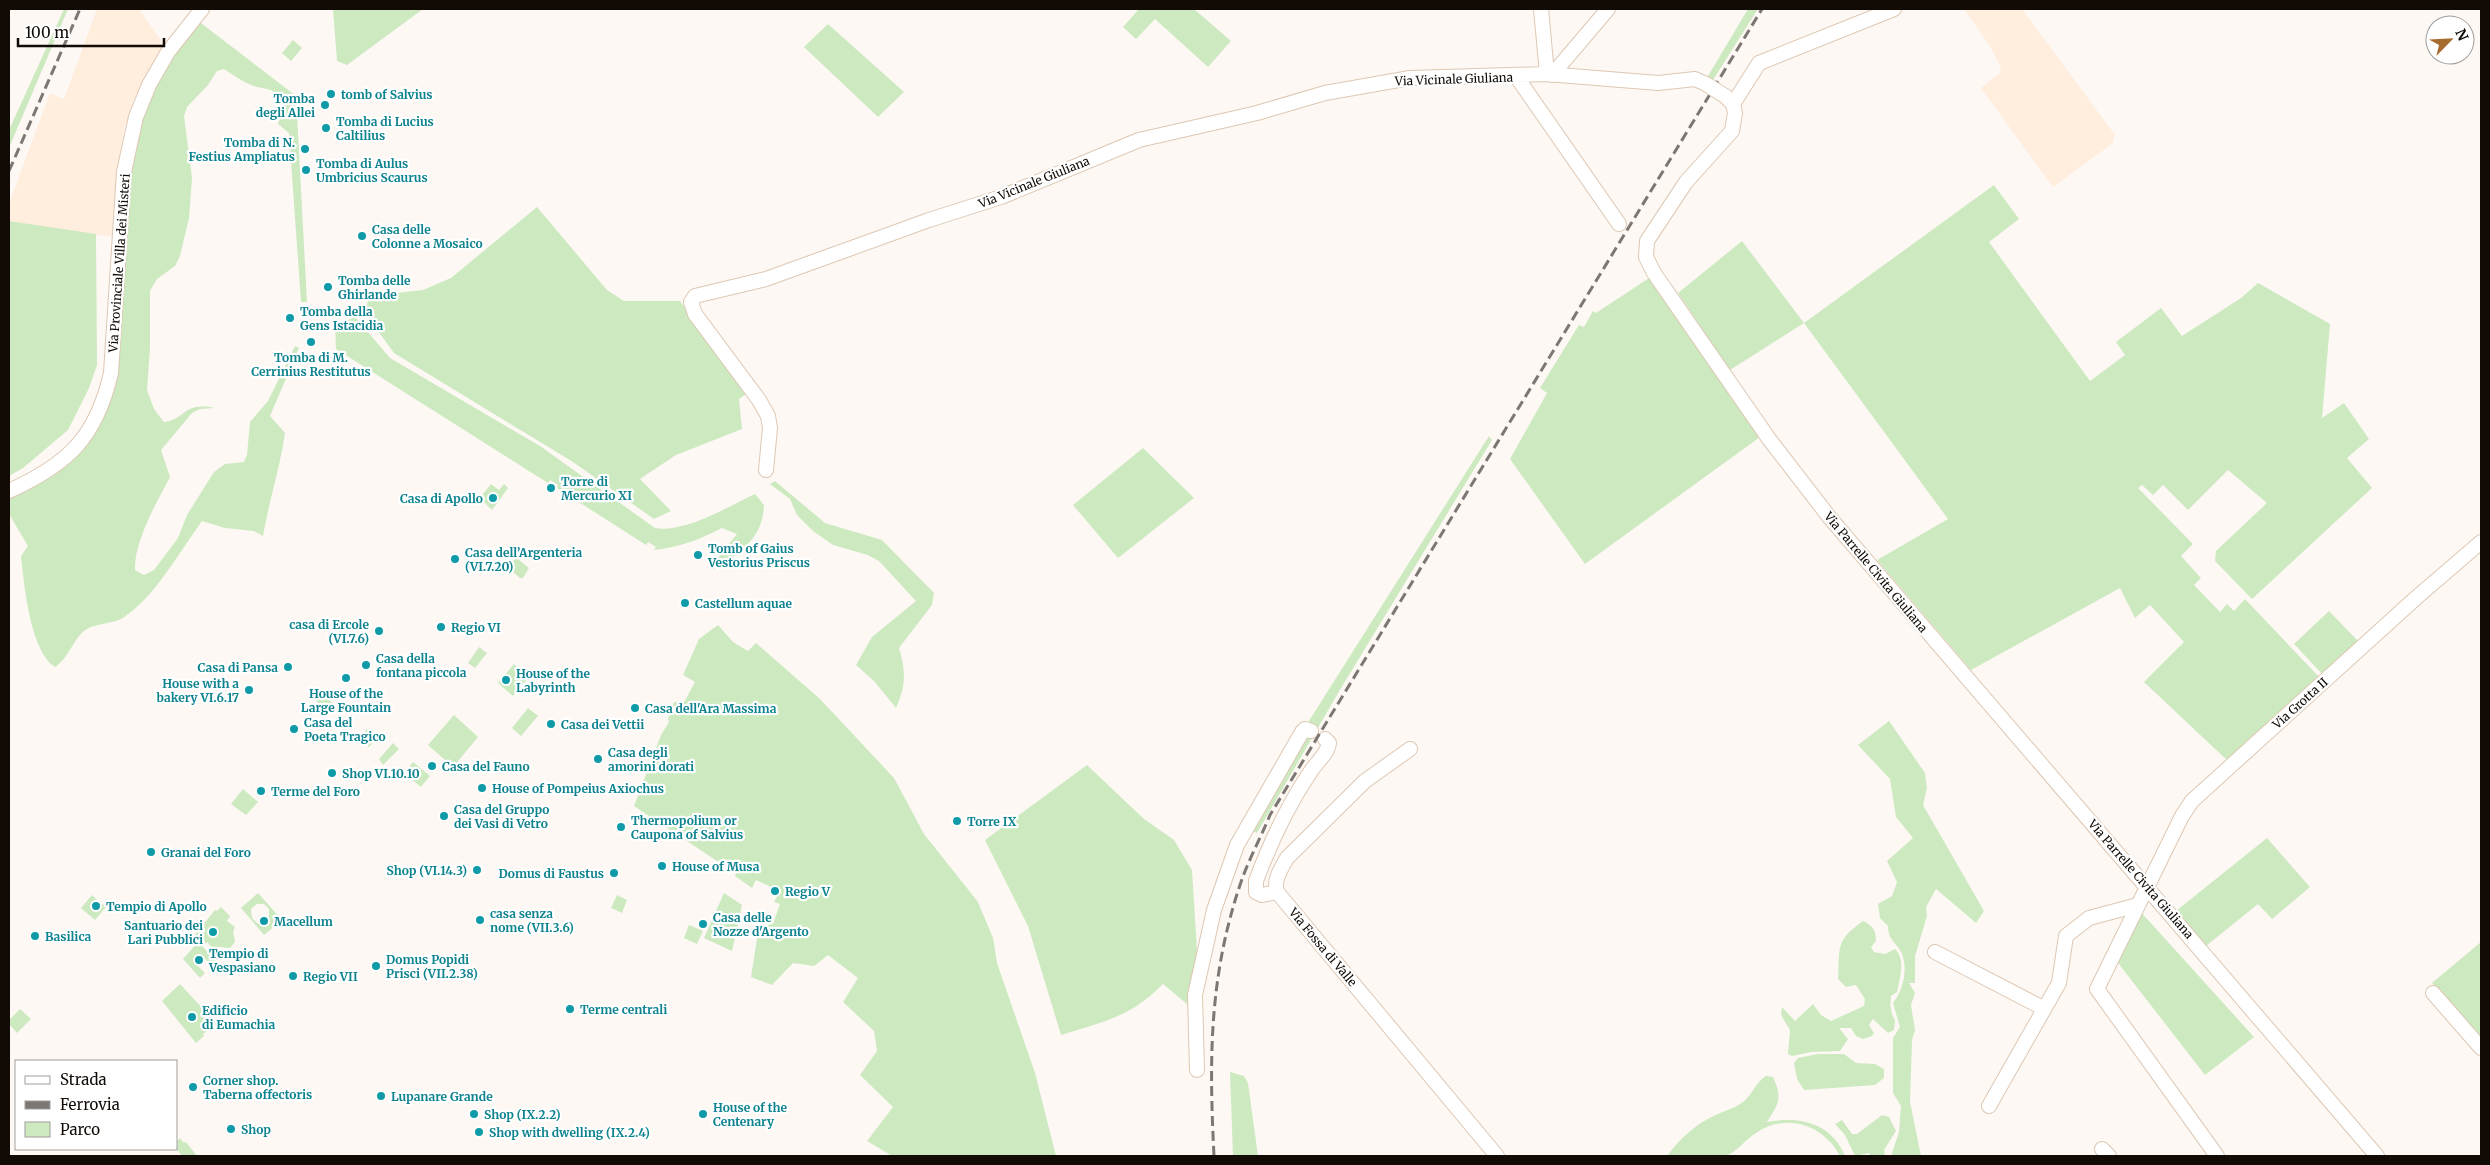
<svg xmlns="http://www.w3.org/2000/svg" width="2490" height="1165" font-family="Merriweather,serif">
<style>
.built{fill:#ffeddd}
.green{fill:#cde9c0;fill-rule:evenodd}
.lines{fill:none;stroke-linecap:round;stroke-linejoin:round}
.minor-casing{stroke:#ddc7b3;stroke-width:16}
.minor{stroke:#fff;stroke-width:14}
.rail{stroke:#7d7773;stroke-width:3;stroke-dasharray:10 5;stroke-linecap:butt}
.minor-bridge-casing{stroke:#ddc7b3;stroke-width:16;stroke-linecap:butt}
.minor-bridge{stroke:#fff;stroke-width:14}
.culture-dot{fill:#0f9aa8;stroke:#fff;stroke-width:2}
.labels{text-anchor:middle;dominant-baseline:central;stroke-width:4.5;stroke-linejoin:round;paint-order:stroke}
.street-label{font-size:12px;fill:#110a05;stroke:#fff}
.culture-label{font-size:12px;font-weight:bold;fill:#0d838f;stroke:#fff;text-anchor:start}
</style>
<rect width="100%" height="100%" fill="#fdf8f4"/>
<!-- built -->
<path class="built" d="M97 9H139L165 47 134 99 123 133 112 237 9 221V204L50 93 64 99Z
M1964 9H2022L2115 135 2113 143 2053 187 1981 88 2000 73 2001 68 1990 46Z"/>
<!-- green -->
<path class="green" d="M64 9H68L9 148V130Z
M333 9H423L347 65 337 61Z
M1139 9H1194L1231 41 1208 67 1155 19 1136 39 1123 27Z
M1748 9H1758L1713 80 1708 76Z
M197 20 296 96 307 302H301L289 133 278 124 284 105C275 84 266 92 249 84 240 80 232 74 224 69L217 71 208 85 187 107 184 116 192 178 189 218 180 256 175 266 157 279 150 291V348L147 390 154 409 164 422C185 420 183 401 215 408L200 409 192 413 161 450 170 477C157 502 134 541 135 570L144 575 154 570 178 538 187 515 214 472 225 464 244 462 247 455 250 422 268 401 295 346 299 348 270 416 285 433C280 468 269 501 263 536L254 531 225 528 202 521C181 550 154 598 124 617 113 625 96 622 84 631 72 641 69 658 55 667 30 651 24 584 21 556L28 546 9 514V497L100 419 129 165 151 89Z
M828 24 904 92 878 117 804 47Z
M293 40 302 48 291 61 282 53Z
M1994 185 2019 219 1989 242 2090 381 2125 355 2116 342 2161 308 2182 336 2241 298 2258 283 2330 324 2322 418 2344 403 2369 439 2347 458 2372 488 2252 599 2215 561 2216 551 2267 503 2228 470 2188 510 2163 485 2153 495 2142 485 2138 488 2193 544 2181 556 2201 578 2194 585 2220 612 2227 604 2234 611 2245 599 2320 678 2229 762 2144 682 2184 642 2150 605 2135 618 2120 588 1971 670 1877 560 1948 519 1804 323 1730 370 1678 293 1742 241 1804 323Z
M537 207 607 290 624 301H680L749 392 739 399 742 429 676 455 640 479 671 511 654 519 573 462 394 353 364 312 370 296 423 290 451 278Z
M9 221 96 234 97 365 89 388 68 430 23 468 9 476Z
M1649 278 1760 437 1585 564 1510 459 1547 393 1540 388 1579 325 1584 327 1593 311 1596 313Z
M355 317 390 358 540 446 655 528C686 533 727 507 755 494L764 505C763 538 740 554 713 570L710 567 737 534 722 528C699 540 679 547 654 550L656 547 648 542 646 545 557 488 558 485 550 480 548 483 336 349 335 326Z
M1489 436 1492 440 1341 688 1257 833 1251 831 1307 724Z
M1143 448 1194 498 1118 558 1073 505Z
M775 481 825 523 882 540 934 593 932 605 899 648C906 672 906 685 896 708L874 681 856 665 872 637 916 601 879 561 868 555 833 545 813 531 797 515 790 499 770 484Z
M491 484 499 490 504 484 508 488 492 510 480 498Z
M515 559H518L529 568 523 578H520L509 569V566Z
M2329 611 2360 643 2324 676 2294 644Z
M718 625 733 642 748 651 756 643 820 699 894 778 924 834 978 902 993 938 997 963 1035 1073 1056 1156H892L867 1141 893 1107 860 1075 877 1051 874 1031 843 1002 858 978 828 955 814 966 793 963 772 985 751 977 759 926 773 924 780 904 774 902 780 891 756 880 752 888 735 876 737 869 722 860 717 861 634 806 661 735 669 722 668 719 674 702 683 704 695 682 683 675 699 639Z
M479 647 487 653 475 668 468 663Z
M514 664 529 677 513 696 498 683Z
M321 693 336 706 330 713 316 701Z
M528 708 538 716 521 736 512 728Z
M454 715 478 737 453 767 428 745Z
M1889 721 1925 773 1927 788 1923 805 1984 911 1976 923 1936 889 1926 907 1927 916 1915 956V983H1909L1915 993 1911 1005 1915 1030 1912 1040 1910 1102 1921 1156H1891L1899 1132 1901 1106 1893 1093V1038L1900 1027 1893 1003C1903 991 1908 969 1902 954 1897 942 1888 941 1888 926L1880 918 1878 904 1892 896 1897 882 1887 861 1913 838 1896 817 1890 779 1858 745Z
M367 729 378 737 369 747 359 739Z
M393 743 399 749 383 765 379 759Z
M413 762 430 776 421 787 404 773Z
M1087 765 1144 819 1174 840 1192 870 1197 952 1188 1005 1163 984C1129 1018 1105 1021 1061 1035L1028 926 985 840Z
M243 789 258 802 246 815 231 804Z
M2267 838 2310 887 2272 919 2258 904 2206 946 2176 911Z
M258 893 282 920 264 935 241 908ZM257 904H264L269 909V917L263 923H257L252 918 251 909Z
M724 893 742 905 732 951 704 938Z
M92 895 96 899 92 905 96 909 101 903 106 907 95 920 81 908Z
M617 895 627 900 622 913 611 908Z
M221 907 230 916 227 921 235 927 233 932 235 942 230 948 219 947 216 952 207 942 203 947 216 961 212 965 205 959 198 966 205 973 200 978 183 959 198 942 193 937 215 910 217 911Z
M2139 910 2254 1037 2205 1075 2115 959Z
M1863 921C1873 926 1876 930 1876 941L1871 947 1874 952 1885 954 1895 949C1906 960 1900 977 1897 992L1891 996C1890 1005 1890 1012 1895 1020L1894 1030 1888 1033 1873 1019 1869 1025 1874 1033 1872 1036 1863 1039 1856 1036 1851 1028H1839L1848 1039 1840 1051 1811 1052 1792 1056 1788 1054 1790 1030 1781 1015 1782 1007 1795 1021 1813 1004 1821 1015 1831 1021 1864 1006 1865 999 1856 985 1846 987 1838 979C1840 947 1835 941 1863 921Z
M689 925 703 931 697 944 684 938Z
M2481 942V1039L2432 983Z
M180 984 217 1024 203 1034 204 1036 196 1043 162 1001Z
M20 1009 31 1019 17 1033 9 1024V1020Z
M1818 1054H1844L1856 1063 1875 1064 1884 1069V1078L1875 1085 1804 1090 1797 1079 1794 1063 1798 1058Z
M1230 1072 1244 1076 1248 1083 1258 1156H1233Z
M1766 1076 1773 1077C1783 1099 1778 1104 1767 1122 1799 1116 1831 1122 1845 1156H1840C1824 1125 1786 1112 1756 1133 1746 1139 1736 1153 1725 1156 1714 1160 1681 1156 1667 1156 1679 1139 1698 1122 1718 1114 1727 1110 1735 1108 1743 1102 1753 1094 1755 1083 1766 1076Z
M1882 1115 1889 1117 1896 1131 1884 1150 1885 1156H1870L1869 1153 1855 1156 1845 1135 1835 1124 1842 1120 1852 1134H1857Z
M180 1138 184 1143 186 1142 197 1156H182L176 1148V1142Z"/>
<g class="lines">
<!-- minor casing -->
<g class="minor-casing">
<path id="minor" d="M1541 9 1547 74
M1552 75 1608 9
M1516 76 1619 224
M1725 96 1733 104 1735 113 1732 131 1686 182 1647 241 1646 257 1654 273 1769 439 1830 518 2377 1156
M1733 104 1759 63 1894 9
M766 470 770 428 768 416 759 400 695 314 691 302 695 296 766 279 929 220 1001 197 1139 140 1257 113 1325 93 1410 78 1547 74 1658 83 1695 79 1706 84
M9 491C68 464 96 438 111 373L124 172 136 117 149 85 168 52 202 9
M1410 749 1365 781 1287 858C1281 869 1273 880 1277 892L1497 1156
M1277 892 1262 895 1256 892V881C1270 843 1288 805 1311 771 1317 762 1328 753 1329 743L1325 739
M1935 952 2043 1008
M2433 993 2481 1048
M1197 1070 1195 995 1214 910 1237 845 1302 732 1305 729 1311 731
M1989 1106 2059 983 2066 936 2089 918 2138 905
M2102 1149 2109 1156
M2217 1156 2097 989 2182 816 2192 801 2417 597 2481 542"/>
</g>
<!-- minor -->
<use href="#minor" class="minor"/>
<!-- rail -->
<path class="rail" d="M9 171 80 9
M1214 1156C1209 1058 1209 976 1241 882 1249 859 1261 837 1270 815L1762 9"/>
<!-- minor-bridge casing -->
<g class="minor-bridge-casing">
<path id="minor-bridge" d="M1706 84 1725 96"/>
</g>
<!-- minor-bridge -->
<use href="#minor-bridge" class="minor-bridge"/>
</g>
<!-- markers -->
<g class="culture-dot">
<circle cx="331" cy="94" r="5"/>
<circle cx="325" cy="105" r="5"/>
<circle cx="326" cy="128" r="5"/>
<circle cx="305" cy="149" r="5"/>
<circle cx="306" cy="170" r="5"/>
<circle cx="362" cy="236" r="5"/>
<circle cx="328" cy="287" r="5"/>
<circle cx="290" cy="318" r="5"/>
<circle cx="311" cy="342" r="5"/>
<circle cx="551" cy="488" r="5"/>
<circle cx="493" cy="498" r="5"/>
<circle cx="698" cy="555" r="5"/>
<circle cx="455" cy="559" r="5"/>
<circle cx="685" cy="603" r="5"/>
<circle cx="441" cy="627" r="5"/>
<circle cx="379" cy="631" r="5"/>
<circle cx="366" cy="665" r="5"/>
<circle cx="288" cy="667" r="5"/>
<circle cx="346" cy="678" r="5"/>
<circle cx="506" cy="680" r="5"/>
<circle cx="249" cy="690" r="5"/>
<circle cx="635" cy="708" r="5"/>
<circle cx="551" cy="724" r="5"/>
<circle cx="294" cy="729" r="5"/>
<circle cx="598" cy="759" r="5"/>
<circle cx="432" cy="766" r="5"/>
<circle cx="332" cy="773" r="5"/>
<circle cx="482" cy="788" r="5"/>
<circle cx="261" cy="791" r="5"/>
<circle cx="444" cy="816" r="5"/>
<circle cx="957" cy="821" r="5"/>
<circle cx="621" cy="827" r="5"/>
<circle cx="151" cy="852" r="5"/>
<circle cx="662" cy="866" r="5"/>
<circle cx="477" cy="870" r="5"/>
<circle cx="614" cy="873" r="5"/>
<circle cx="775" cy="891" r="5"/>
<circle cx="96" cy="906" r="5"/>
<circle cx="480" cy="920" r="5"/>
<circle cx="264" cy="921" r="5"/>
<circle cx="703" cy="924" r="5"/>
<circle cx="213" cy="932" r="5"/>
<circle cx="35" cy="936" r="5"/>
<circle cx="199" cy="960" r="5"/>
<circle cx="376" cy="966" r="5"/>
<circle cx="293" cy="976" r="5"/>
<circle cx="570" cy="1009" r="5"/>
<circle cx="192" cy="1017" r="5"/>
<circle cx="193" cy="1087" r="5"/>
<circle cx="381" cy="1096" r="5"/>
<circle cx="474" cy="1114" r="5"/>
<circle cx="703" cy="1114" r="5"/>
<circle cx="231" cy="1129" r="5"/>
<circle cx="479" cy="1132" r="5"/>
</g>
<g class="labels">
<!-- street labels -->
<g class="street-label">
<text transform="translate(1454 79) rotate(-2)">Via Vicinale Giuliana</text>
<text transform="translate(1034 182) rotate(-22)">Via Vicinale Giuliana</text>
<text transform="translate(119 263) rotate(-86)">Via Provinciale Villa dei Misteri</text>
<text transform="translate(1876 572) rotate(50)">Via Parrelle Civita Giuliana</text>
<text transform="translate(2300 703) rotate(-42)">Via Grotta II</text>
<text transform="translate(2141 879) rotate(49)">Via Parrelle Civita Giuliana</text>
<text transform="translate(1323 947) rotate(50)">Via Fossa di Valle</text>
</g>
<!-- culture labels -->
<g class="culture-label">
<text x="341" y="94">tomb of Salvius</text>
<text x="315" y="98" text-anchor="end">Tomba<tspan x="315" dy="14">degli Allei</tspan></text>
<text x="336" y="121">Tomba di Lucius<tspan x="336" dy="14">Caltilius</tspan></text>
<text x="295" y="142" text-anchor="end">Tomba di N.<tspan x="295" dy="14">Festius Ampliatus</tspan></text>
<text x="316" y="163">Tomba di Aulus<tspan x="316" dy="14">Umbricius Scaurus</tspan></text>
<text x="372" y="229">Casa delle<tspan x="372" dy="14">Colonne a Mosaico</tspan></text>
<text x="338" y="280">Tomba delle<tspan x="338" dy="14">Ghirlande</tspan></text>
<text x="300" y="311">Tomba della<tspan x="300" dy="14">Gens Istacidia</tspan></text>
<text x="311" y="357" text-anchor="middle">Tomba di M.<tspan x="311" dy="14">Cerrinius Restitutus</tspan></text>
<text x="561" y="481">Torre di<tspan x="561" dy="14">Mercurio XI</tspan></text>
<text x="483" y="498" text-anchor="end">Casa di Apollo</text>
<text x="708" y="548">Tomb of Gaius<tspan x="708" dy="14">Vestorius Priscus</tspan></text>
<text x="465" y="552">Casa dell’Argenteria<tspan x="465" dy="14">(VI.7.20)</tspan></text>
<text x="695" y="603">Castellum aquae</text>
<text x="369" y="624" text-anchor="end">casa di Ercole<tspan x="369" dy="14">(VI.7.6)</tspan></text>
<text x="451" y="627">Regio VI</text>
<text x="376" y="658">Casa della<tspan x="376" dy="14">fontana piccola</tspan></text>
<text x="278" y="667" text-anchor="end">Casa di Pansa</text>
<text x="516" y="673">House of the<tspan x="516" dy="14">Labyrinth</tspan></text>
<text x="239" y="683" text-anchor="end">House with a<tspan x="239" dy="14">bakery VI.6.17</tspan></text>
<text x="346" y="693" text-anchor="middle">House of the<tspan x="346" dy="14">Large Fountain</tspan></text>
<text x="645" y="708">Casa dell'Ara Massima</text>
<text x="304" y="722">Casa del<tspan x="304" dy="14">Poeta Tragico</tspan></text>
<text x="561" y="724">Casa dei Vettii</text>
<text x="608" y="752">Casa degli<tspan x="608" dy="14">amorini dorati</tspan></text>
<text x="442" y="766">Casa del Fauno</text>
<text x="342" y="773">Shop VI.10.10</text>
<text x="492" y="788">House of Pompeius Axiochus</text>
<text x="271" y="791">Terme del Foro</text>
<text x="454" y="809">Casa del Gruppo<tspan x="454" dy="14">dei Vasi di Vetro</tspan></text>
<text x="631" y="820">Thermopolium or<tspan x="631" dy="14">Caupona of Salvius</tspan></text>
<text x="967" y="821">Torre IX</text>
<text x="161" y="852">Granai del Foro</text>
<text x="672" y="866">House of Musa</text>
<text x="467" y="870" text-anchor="end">Shop (VI.14.3)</text>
<text x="604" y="873" text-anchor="end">Domus di Faustus</text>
<text x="785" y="891">Regio V</text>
<text x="106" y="906">Tempio di Apollo</text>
<text x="490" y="913">casa senza<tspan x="490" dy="14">nome (VII.3.6)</tspan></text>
<text x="713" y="917">Casa delle<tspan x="713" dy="14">Nozze d'Argento</tspan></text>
<text x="274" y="921">Macellum</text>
<text x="203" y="925" text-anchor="end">Santuario dei<tspan x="203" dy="14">Lari Pubblici</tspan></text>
<text x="45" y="936">Basilica</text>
<text x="209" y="953">Tempio di<tspan x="209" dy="14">Vespasiano</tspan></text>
<text x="386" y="959">Domus Popidi<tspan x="386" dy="14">Prisci (VII.2.38)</tspan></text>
<text x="303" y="976">Regio VII</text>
<text x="580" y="1009">Terme centrali</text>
<text x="202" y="1010">Edificio<tspan x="202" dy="14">di Eumachia</tspan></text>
<text x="203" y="1080">Corner shop.<tspan x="203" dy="14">Taberna offectoris</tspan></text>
<text x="391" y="1096">Lupanare Grande</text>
<text x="713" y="1107">House of the<tspan x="713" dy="14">Centenary</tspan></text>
<text x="484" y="1114">Shop (IX.2.2)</text>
<text x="241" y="1129">Shop</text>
<text x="489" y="1132">Shop with dwelling (IX.2.4)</text>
</g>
</g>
<!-- border -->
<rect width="2490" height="1165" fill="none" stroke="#110a05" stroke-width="20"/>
<!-- legend -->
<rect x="15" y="1060" width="162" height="90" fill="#ffffff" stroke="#a09d9b"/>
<rect x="25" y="1076" width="25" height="8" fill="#ffffff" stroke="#a09d9b"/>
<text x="60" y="1085" font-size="15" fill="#110a05">Strada</text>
<rect x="25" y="1101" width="25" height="8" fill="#7d7773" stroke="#a09d9b"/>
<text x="60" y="1110" font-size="15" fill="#110a05">Ferrovia</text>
<rect x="25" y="1122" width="25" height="15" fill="#cde9c0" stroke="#a09d9b"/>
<text x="60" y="1135" font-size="15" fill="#110a05">Parco</text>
<!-- north arrow -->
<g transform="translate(2450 40) rotate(66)"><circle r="24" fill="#ffffff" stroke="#a09d9b"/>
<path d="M0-4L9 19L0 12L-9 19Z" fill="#a76a2f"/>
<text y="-8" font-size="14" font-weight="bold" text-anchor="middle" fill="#110a05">N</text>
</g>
<!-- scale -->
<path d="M18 38v8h146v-8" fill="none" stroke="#110a05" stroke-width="2.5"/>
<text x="25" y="38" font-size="15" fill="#110a05" stroke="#ffffff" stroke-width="4" paint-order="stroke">100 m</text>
</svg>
